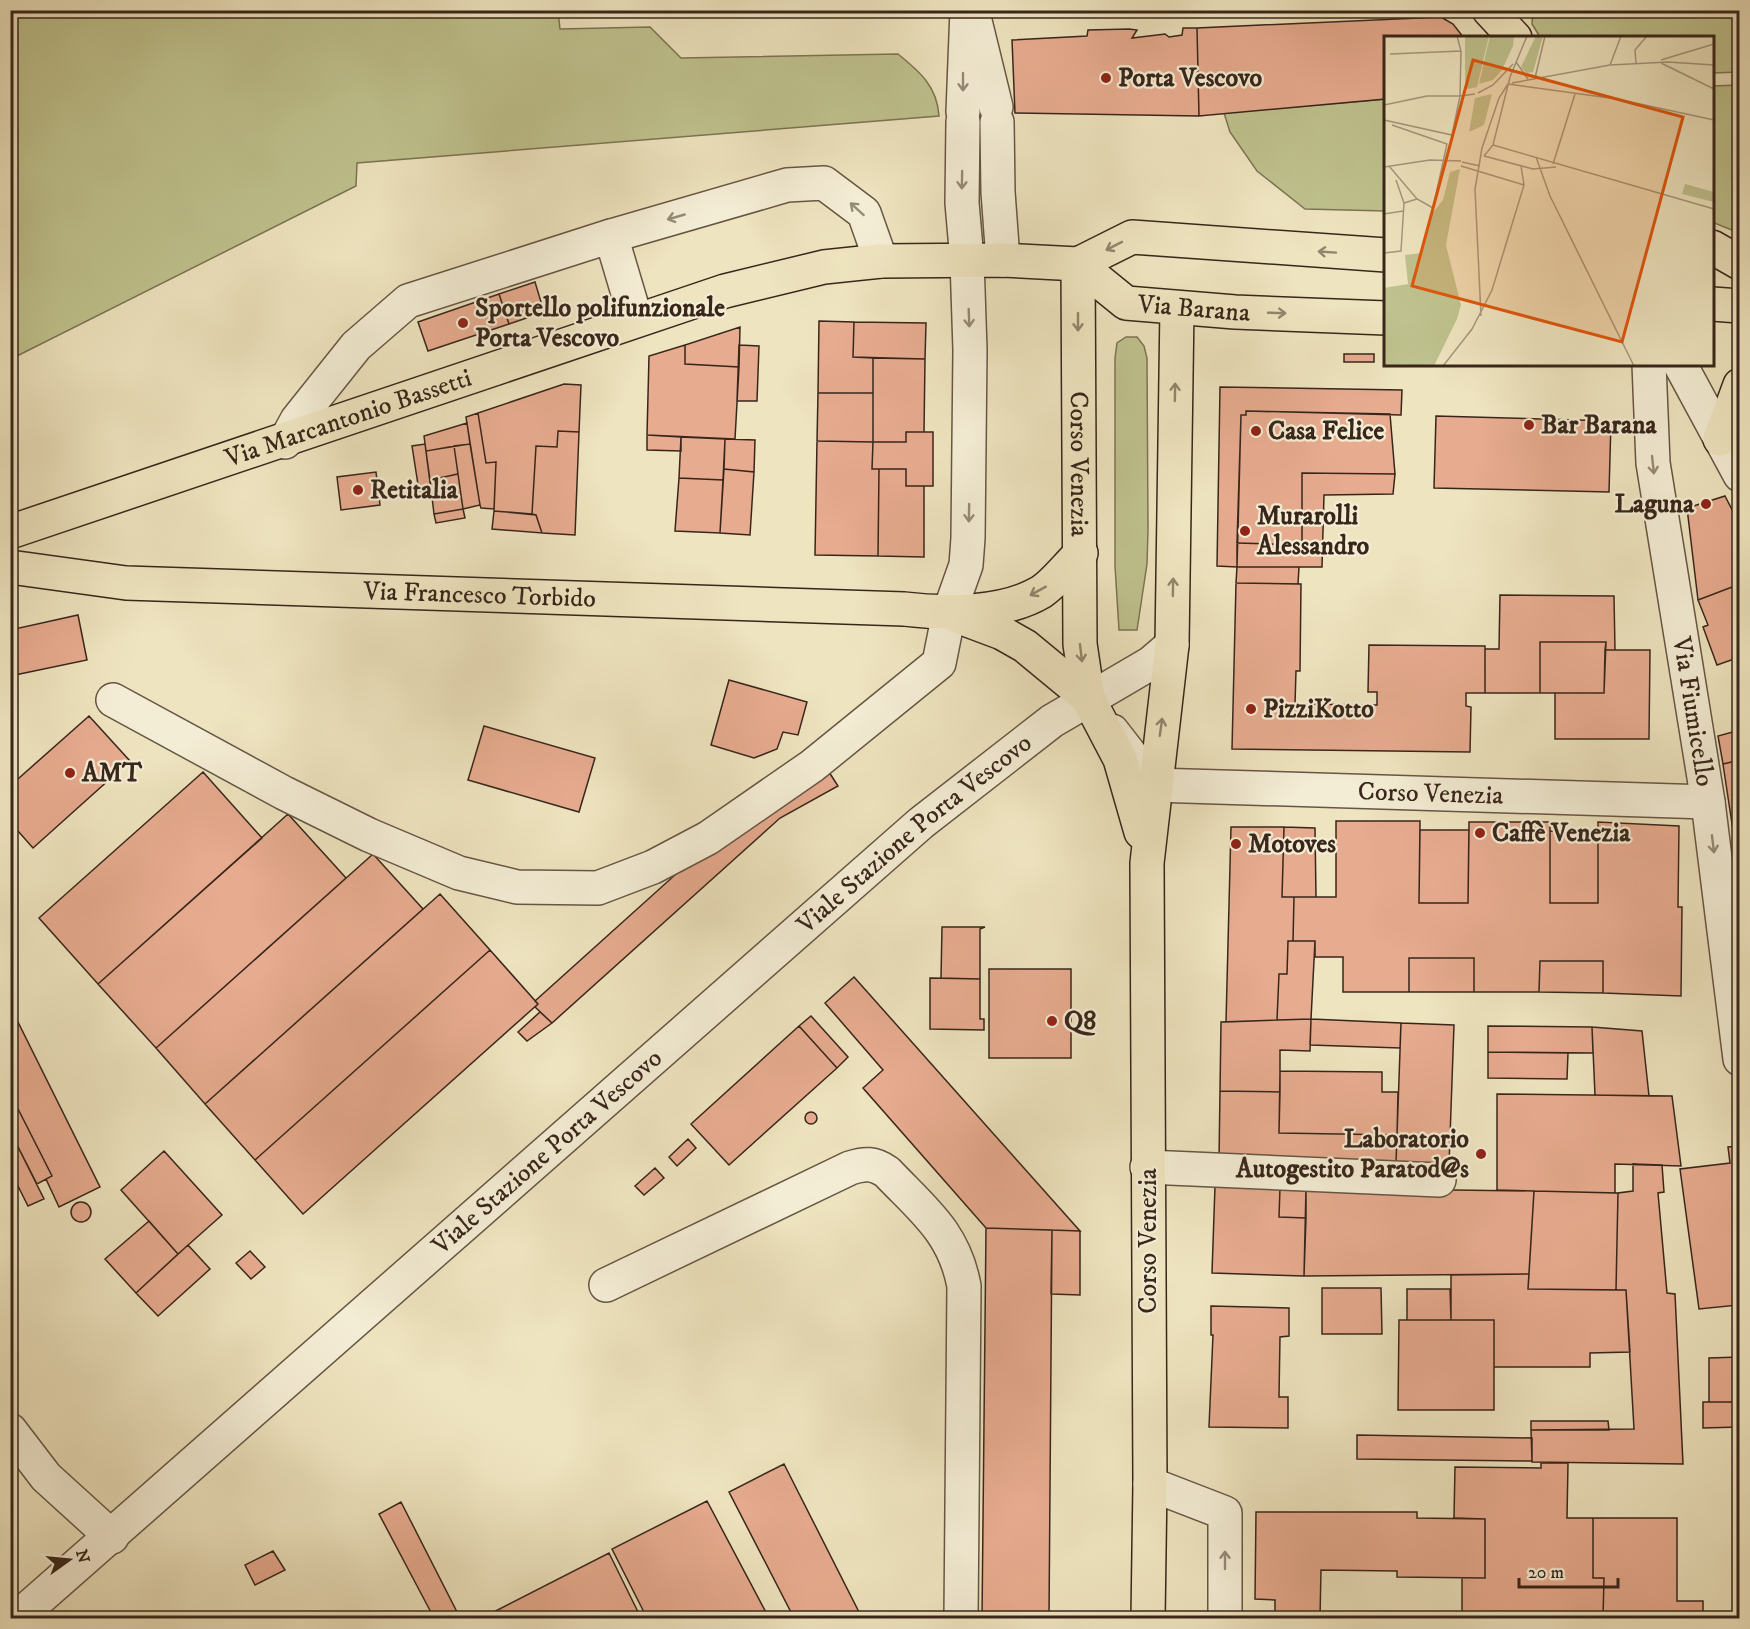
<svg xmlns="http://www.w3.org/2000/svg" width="1750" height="1629" font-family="'IM FELL DW Pica',serif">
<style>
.green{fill:#bfc28e;stroke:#7c7454;stroke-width:1.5}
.building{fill:#e7ab8f;stroke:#38261b;stroke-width:1.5}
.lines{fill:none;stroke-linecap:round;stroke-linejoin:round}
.minor-casing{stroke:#665644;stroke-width:36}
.major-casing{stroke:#38261b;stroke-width:36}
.minor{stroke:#f4edd5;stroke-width:33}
.major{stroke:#eee4bf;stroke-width:33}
.oneway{stroke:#968a78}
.oneway2{stroke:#93856d}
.poi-dot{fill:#8f2418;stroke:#f4edd5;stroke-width:2}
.labels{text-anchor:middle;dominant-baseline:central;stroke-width:4.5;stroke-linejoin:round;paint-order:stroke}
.poi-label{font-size:26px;font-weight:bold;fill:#38261b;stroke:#f4edd5;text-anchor:start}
.street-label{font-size:26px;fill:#38261b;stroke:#f4edd5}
.inset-road{fill:none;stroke:#a5987d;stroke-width:1.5}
.view{fill:#df560d;fill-opacity:0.15;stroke:#df560d;stroke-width:3}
.inset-edge{fill:none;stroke:#38261b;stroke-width:3}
</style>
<rect width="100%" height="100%" fill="#eee4bf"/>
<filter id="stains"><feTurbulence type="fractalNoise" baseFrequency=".00333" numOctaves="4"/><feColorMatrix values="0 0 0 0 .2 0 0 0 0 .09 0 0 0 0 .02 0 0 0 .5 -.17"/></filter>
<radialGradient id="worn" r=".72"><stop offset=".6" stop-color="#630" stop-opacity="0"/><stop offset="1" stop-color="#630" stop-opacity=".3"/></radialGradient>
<!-- green -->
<path class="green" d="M11 10 558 11 560 29 650 27 681 58 898 54C920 72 937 86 939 116L357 163 356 186 11 359Z
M1533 11H1739V72L1713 73 1712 38 1540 37 1532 24Z
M1739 85H1740L1739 233 1712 222 1713 86Z
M1385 99V211L1305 209 1257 171 1230 132 1224 113Z
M1126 337H1137L1144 346 1147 358 1148 530 1147 564 1137 630H1119L1115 566V358L1117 343Z"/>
<!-- building -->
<path class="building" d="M1441 17 1453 24 1464 38H1386V99L1199 116 1197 28Z
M1183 28H1197L1199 116 1015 113 1012 40 1087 36 1088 30 1129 29 1137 30 1132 38 1165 34 1169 37 1182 35Z
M535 282 544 312 509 324 499 294Z
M499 294 509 324 428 351 418 322Z
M819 321 854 322 853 357 873 358V393H818Z
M854 322 926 323 925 359 853 357Z
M740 327 739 367 685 364V345Z
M685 345V364L739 367 735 439 647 435 649 356Z
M739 345 759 346 757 401H737Z
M1344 354H1374V362H1344Z
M873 358 925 359 924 432H906V442H873Z
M564 384 581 385 579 432 558 431 557 447 536 446 532 514 494 511 496 462 486 463 478 413Z
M1220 387 1402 390 1401 415 1246 411V415H1241L1237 567 1217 566Z
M818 393H873V442L817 441Z
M1246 411 1390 414 1395 474 1302 473V545L1237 543 1241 415H1246Z
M478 413 486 463 496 462 494 509 481 508 480 505 466 417Z
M1436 416 1611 421 1609 492 1434 488Z
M467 423 470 444 426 451 424 436Z
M558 431 579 432 575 535 542 533 536 515 532 514 536 446 557 447Z
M906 432H933V486H906V469H872L873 442H906Z
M647 435 681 437V451L647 450Z
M681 437 725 439 723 480 679 478Z
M725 439 755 440 754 472 724 469Z
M817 441 873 442 872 469H879L878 556 815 555Z
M425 444 431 490 419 491 412 446Z
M470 444 480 505 463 509 454 446Z
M454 446 458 474 430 480 426 451Z
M724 469 754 472 750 535 720 533Z
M879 469H906V486H924V557L878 556Z
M376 472 380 505 341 510 337 477Z
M1302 473 1395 474 1393 494 1324 495 1322 567H1237V543L1302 545Z
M458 474 463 509 434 514 430 480Z
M679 478 723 480 720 533 675 531Z
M1725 496 1740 525V584L1698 600 1687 508Z
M463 509 465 518 436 523 434 514Z
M494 511 536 515 542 533 492 529Z
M1237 567H1299L1298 584 1236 583Z
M1236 583 1301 584 1300 671H1296L1295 704 1377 705V692H1368L1369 645 1485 646V693H1466V706L1471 707 1470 752 1232 749Z
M1740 584V657L1717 665 1703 627 1708 625 1698 600Z
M1500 595 1614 596 1615 650H1605L1606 642H1540V693H1485V649H1499Z
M78 615 87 660 10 676V630Z
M1540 642H1606L1604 693H1540Z
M1605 650H1650L1649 739H1555V693H1604Z
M729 680 807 702 798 735 783 732 777 749 754 758 711 745Z
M89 716 130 761 33 848 10 822V786Z
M484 726 595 758 579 812 468 780Z
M1740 730V760L1723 764 1718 736Z
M1740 760V835L1734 837 1723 764Z
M203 772 262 838 98 984 39 918Z
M829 772 838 786 780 818 552 1023 535 1007 538 1004 535 1001 706 847Z
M288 814 346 878 156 1048 98 984Z
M1336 821H1420L1419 903H1468L1469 822H1550V903H1598V822L1679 826 1678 907H1682L1681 996 1603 993V961H1540L1539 992H1474V958H1409V992H1343V957H1315V941H1293L1294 897H1336Z
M1231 827H1284L1282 897H1294L1293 941H1288L1287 974H1279L1277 1020 1226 1022Z
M1284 827 1315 828 1316 897H1282Z
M1420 830H1469L1468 903H1419Z
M1550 831 1598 832V903H1550Z
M373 854 423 909 205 1104 156 1048Z
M440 894 490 950 255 1160 205 1104Z
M942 927H985L980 929V979L941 978Z
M1288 941H1315L1311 1019 1277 1020 1279 974H1287Z
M490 950 538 1004 303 1214 255 1160Z
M1409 958H1474V992H1409Z
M1540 961H1603V993L1539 992Z
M989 969H1071V1058H989Z
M854 977 1080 1231 986 1228 863 1088 883 1070 825 1003Z
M930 978 980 979V1019H984V1030L930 1029Z
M10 1006 100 1187 59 1207 46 1179 52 1176 10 1093Z
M540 1012 552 1023 527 1041 518 1032Z
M811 1016 848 1057 837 1068 799 1026Z
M1311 1019 1401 1023 1400 1048 1310 1045Z
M1311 1019 1310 1051 1280 1050V1092L1220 1091 1221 1022Z
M1401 1023 1454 1025 1449 1165 1396 1163Z
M799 1026 837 1068 729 1165 691 1124Z
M1488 1026 1592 1027 1593 1053 1488 1052Z
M1592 1027 1642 1031 1649 1096 1595 1095Z
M1488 1052 1568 1053 1567 1079 1488 1078Z
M1280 1071 1382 1072V1092H1398L1397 1135 1279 1133Z
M1220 1091 1280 1092 1279 1133 1397 1135 1396 1163 1219 1161Z
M10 1093 52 1176 37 1184 10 1131Z
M1497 1094 1672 1096 1681 1166 1615 1164V1193L1497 1190Z
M805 1118a6 6 0 1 1 12 0a6 6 0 1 1-12 0Z
M10 1131 44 1199 28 1206 10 1170Z
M688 1139 696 1148 677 1166 669 1157Z
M1739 1146 1740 1149V1316L1738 1305 1699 1309 1680 1169 1730 1163 1728 1147Z
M164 1151 222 1215 178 1254 121 1190Z
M1633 1164 1662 1165 1664 1192 1658 1193 1667 1293 1675 1294 1683 1464 1532 1462 1531 1430 1634 1429 1626 1290H1616L1618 1193 1633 1191Z
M655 1168 664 1178 644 1195 635 1186Z
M1215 1186 1280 1188 1279 1217 1306 1218 1304 1276 1212 1273Z
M1280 1188H1306V1218L1279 1217Z
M1306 1188 1534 1191 1529 1274 1304 1276Z
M1534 1191 1618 1193 1616 1290 1528 1289Z
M71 1212a10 10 0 1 1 20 0a10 10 0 1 1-20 0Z
M149 1221 178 1254 136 1293 105 1259Z
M986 1228 1052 1230 1049 1618H982Z
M1052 1230 1080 1231V1295L1051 1294Z
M188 1245 210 1269 158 1316 136 1293Z
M250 1251 265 1267 251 1279 236 1263Z
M1529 1274 1528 1289 1626 1290 1630 1352 1590 1353V1367H1494V1320H1451V1275Z
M1322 1288H1381L1382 1334H1322Z
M1407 1289H1450L1451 1320H1407Z
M1211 1306 1289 1308V1336L1280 1337 1279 1397H1288V1428L1209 1427 1213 1335H1211Z
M1399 1320H1494V1410H1398Z
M1740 1357V1402H1709V1358Z
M1703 1402H1740V1427L1703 1428Z
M1531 1421H1608L1609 1430H1531Z
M1357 1435 1532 1438V1461L1357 1459Z
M1541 1463H1568L1567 1518H1593V1578H1604L1603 1618H1488V1615H1462V1578H1485V1519L1454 1518 1455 1467 1541 1468Z
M784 1464 862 1618H794L729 1492Z
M707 1501 769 1618H647L612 1549Z
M401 1502 457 1612 446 1618H434L379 1514Z
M1256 1512H1417V1518L1485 1519V1578L1397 1577V1571L1321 1570 1320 1618H1241V1612L1275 1613V1600L1255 1599Z
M1593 1518H1677V1601H1703V1618H1603L1604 1578H1593Z
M273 1551 285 1570 255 1585 245 1565Z
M609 1553 641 1618H482Z"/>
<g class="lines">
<!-- minor casing -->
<g class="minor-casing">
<g id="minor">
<path d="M975 21 996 107"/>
<path d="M963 112 967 10"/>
<path d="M997 122 998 192 1003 260"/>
<path d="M611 236 787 185 824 183 864 213 881 261"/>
<path id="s1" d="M1649 364 1653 463 1708 802 1740 1059"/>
<path d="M1680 364 1740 475"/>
<path d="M285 442 297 420 356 346 408 301 611 236 636 320"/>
<path d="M113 700 284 793 369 835 459 873 517 887 598 888 653 867 708 838 812 766 939 663 949 613 966 565 968 538 970 350 967 260 962 203 963 122"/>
<path id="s2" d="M1112 731 1154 785 1708 802"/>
<path d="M1147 1167 1439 1180"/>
<path d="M606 1285 850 1168C865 1163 874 1163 887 1172 923 1210 954 1232 964 1286L961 1618"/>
<path d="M10 1430 46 1477 112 1537"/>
<path d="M1150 1484 1225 1513V1618"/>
<path id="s3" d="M17 1618 921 823 1052 721 1151 663 1172 645"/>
</g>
</g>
<!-- major casing -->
<g class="major-casing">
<g id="major">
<path d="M1489 10 1515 38"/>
<path d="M1712 247 1740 263"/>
<path id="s4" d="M1078 264 1080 644 1088 698 1120 759 1141 832"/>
<path id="s5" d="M1078 264 1126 303 1235 312 1386 318"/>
<path d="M1712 304 1740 306"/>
<path d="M1720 439 1740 385"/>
<path id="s6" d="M10 532 725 291 824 267 881 261 1003 260 1078 264 1132 237 1386 255"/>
<path id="s7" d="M10 567 126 583 904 609C946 614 1004 614 1041 592 1055 583 1068 565 1081 553"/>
<path d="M954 615 1002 633 1025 646 1088 698"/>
<path d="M1148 1618 1150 1484 1147 863 1172 645 1177 308"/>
</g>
</g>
<!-- minor -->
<use href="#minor" class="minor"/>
<!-- major -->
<use href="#major" class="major"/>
</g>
<!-- one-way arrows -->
<defs><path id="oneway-shaft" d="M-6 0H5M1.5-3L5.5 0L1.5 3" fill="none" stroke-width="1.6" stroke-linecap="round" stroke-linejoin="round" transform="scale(1.5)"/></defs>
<g class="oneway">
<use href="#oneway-shaft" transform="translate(963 82) rotate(90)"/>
<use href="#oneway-shaft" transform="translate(962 180) rotate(91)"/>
<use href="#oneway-shaft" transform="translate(857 209) rotate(-138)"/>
<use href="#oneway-shaft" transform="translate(676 217) rotate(164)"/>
<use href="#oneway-shaft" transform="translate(969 318) rotate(88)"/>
<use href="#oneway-shaft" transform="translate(1653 465) rotate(84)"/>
<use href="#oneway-shaft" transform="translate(969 513) rotate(91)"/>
<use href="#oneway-shaft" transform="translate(1713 844) rotate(83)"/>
<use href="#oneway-shaft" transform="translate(1225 1560) rotate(-90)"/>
</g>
<g class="oneway2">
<use href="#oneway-shaft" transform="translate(1114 246) rotate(153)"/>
<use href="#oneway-shaft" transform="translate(1327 252) rotate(-176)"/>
<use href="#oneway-shaft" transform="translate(1277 313) rotate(2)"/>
<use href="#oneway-shaft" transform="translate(1078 322) rotate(90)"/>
<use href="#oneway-shaft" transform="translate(1175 392) rotate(-89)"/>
<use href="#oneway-shaft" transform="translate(1173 587) rotate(-89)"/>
<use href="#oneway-shaft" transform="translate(1038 591) rotate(151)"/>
<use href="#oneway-shaft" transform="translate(1081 653) rotate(83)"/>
<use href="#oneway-shaft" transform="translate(1161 727) rotate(-82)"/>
</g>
<!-- markers -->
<g class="poi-dot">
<circle cx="1106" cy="78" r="6"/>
<circle cx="463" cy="323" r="6"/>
<circle cx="1529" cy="425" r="6"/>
<circle cx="1256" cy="431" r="6"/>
<circle cx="358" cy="490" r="6"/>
<circle cx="1706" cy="504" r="6"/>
<circle cx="1245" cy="531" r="6"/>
<circle cx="1251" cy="709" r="6"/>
<circle cx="70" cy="773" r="6"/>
<circle cx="1480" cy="833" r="6"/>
<circle cx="1236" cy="844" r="6"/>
<circle cx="1052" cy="1021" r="6"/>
<circle cx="1481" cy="1154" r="6"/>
</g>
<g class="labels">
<!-- poi labels -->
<g class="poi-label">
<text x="1118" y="78">Porta Vescovo</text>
<text x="475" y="308">Sportello polifunzionale<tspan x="475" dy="30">Porta Vescovo</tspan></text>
<text x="1541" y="425">Bar Barana</text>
<text x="1268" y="431">Casa Felice</text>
<text x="370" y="490">Retitalia</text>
<text x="1694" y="504" text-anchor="end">Laguna</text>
<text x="1257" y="516">Murarolli<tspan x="1257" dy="30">Alessandro</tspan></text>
<text x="1263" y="709">PizziKotto</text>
<text x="82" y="773">AMT</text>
<text x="1492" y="833">Caffè Venezia</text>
<text x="1248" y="844">Motoves</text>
<text x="1064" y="1021">Q8</text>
<text x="1469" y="1139" text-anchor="end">Laboratorio<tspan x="1469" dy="30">Autogestito Paratod@s</tspan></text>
</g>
<!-- street labels -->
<g class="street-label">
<text stroke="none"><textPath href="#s5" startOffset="130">Via Barana</textPath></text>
<text stroke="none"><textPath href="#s6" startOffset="357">Via Marcantonio Bassetti</textPath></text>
<text stroke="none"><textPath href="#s4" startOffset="200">Corso Venezia</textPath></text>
<text stroke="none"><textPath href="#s7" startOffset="471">Via Francesco Torbido</textPath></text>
<text stroke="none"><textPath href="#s1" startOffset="351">Via Fiumicello</textPath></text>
<text stroke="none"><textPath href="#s2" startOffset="345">Corso Venezia</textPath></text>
<text stroke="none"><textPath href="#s3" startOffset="1192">Viale Stazione Porta Vescovo</textPath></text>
<text stroke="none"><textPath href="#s3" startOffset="706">Viale Stazione Porta Vescovo</textPath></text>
<text transform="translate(1148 1241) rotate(-90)">Corso Venezia</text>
</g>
</g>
<!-- overview -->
<g transform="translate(1384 36)">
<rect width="330" height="330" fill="#eee4bf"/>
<path d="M81 0H105L93 51 84 53 81 49ZM106 0H130L129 10 118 34 109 44 95 48ZM152 0H159L149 36 142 37 137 31ZM108 58 100 89 85 96 91 62ZM76 133 62 209 77 269 73 283 50 330H0V252L24 248 21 219 38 217 48 178 59 164 66 136ZM301 148 330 156V166L298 158Z" fill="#bfc28e"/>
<path class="inset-road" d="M6 18 77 15M277 24 330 8M132 26 144 43M252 27 251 14 263 0M277 27 330 53M226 29 237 0M151 42 161 0M128 47 226 29 284 26 330 29M124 48 233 63 330 84M94 57 109 49 129 28M0 69 43 60H76L77 15 73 0M0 84 68 99 76 60 91 58M109 109 330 173M100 120 109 109 126 41 143 0M100 120 149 133 172 131M152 121 166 160 250 330M78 126 96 130M169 128 191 58M5 130 33 163 49 172 63 108 8 89M77 130 140 149M0 131 46 124 77 125M12 144 20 167 33 163M0 178 19 175M0 217 17 215 20 167M97 280 91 153 98 112 115 62 124 48M59 330 88 293 108 254 140 149 137 130"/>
<path class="view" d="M89 24 299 81 238 306 28 250Z"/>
<rect width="330" height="330" class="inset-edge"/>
</g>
<!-- margin -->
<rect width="1750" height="1629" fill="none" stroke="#eee4bf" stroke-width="36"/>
<rect x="12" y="12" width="1726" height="1605" fill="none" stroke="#38261b" stroke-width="3"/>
<rect x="18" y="18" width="1714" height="1593" fill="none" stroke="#38261b" stroke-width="1.5"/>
<!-- north arrow -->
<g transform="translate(69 1560) rotate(75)" stroke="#f4edd5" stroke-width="4.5" paint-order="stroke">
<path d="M0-4.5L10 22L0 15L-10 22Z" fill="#38261b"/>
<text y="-9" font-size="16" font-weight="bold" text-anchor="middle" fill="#38261b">N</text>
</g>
<!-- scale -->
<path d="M1519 1578v9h99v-9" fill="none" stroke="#38261b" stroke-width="3"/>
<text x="1528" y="1578" font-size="18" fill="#38261b" stroke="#f4edd5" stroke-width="4.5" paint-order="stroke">20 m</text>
<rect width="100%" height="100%" filter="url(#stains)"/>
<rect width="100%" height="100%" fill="url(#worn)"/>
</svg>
